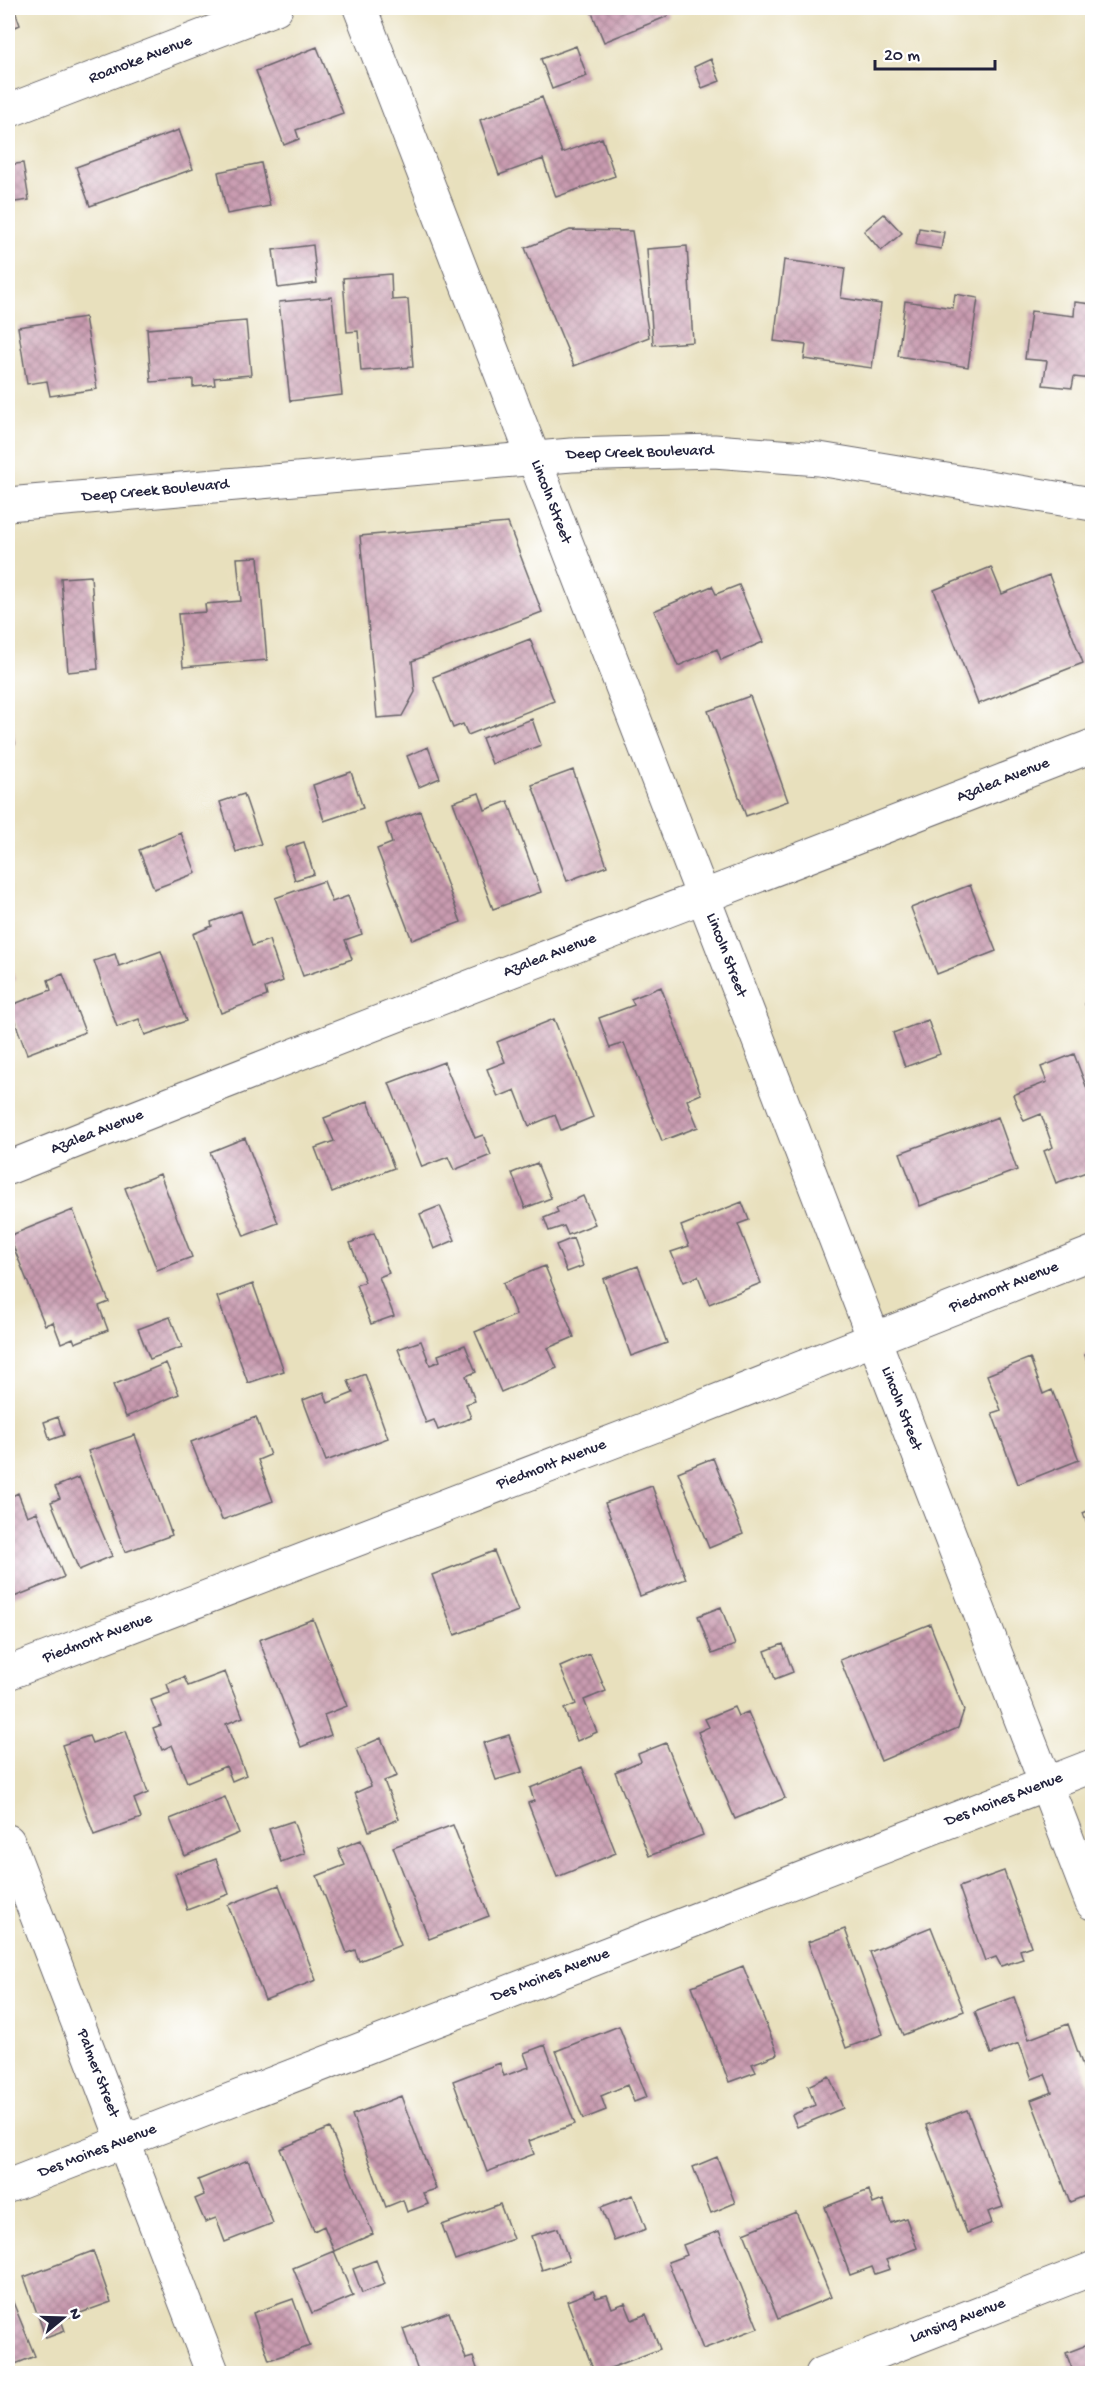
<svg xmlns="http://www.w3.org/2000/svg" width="1100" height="2381" font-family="'Gochi Hand',sans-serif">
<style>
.building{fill:url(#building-cross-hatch)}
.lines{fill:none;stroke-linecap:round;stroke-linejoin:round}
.minor-casing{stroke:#676468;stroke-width:35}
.tertiary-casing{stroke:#676468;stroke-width:35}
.minor{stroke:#fff;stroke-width:33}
.tertiary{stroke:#fff;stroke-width:33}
.labels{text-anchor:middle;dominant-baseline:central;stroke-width:6;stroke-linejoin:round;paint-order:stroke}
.street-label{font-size:16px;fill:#22223b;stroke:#fff}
</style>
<defs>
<pattern id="building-cross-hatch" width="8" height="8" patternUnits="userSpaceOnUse" patternTransform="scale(1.5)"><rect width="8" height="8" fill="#c99bb0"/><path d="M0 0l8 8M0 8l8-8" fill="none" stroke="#a37e90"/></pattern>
</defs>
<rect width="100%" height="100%" fill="#fff"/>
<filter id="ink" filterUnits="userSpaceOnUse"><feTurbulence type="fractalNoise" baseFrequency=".0167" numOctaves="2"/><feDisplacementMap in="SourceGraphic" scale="12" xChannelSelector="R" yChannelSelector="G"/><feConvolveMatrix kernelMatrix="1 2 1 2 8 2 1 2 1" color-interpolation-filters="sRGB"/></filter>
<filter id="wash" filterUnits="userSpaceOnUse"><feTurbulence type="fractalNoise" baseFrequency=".008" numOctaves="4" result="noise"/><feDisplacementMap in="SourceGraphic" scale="24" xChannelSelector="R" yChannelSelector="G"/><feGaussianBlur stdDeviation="1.35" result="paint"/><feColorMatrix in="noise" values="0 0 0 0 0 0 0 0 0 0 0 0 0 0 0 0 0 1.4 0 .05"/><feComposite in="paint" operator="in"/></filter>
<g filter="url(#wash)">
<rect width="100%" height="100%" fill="#e8e0bd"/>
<g id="blocks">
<!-- building -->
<path class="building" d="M8 8H23L15 11 20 25 8 30Z
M590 8H664L668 16 604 42Z
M576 46 587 76 552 89 541 59Z
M317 47 343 113 296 130 299 139 284 145 256 71Z
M711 59 720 81 702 88 694 67Z
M542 97 562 153 602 138 615 176 556 197 543 159 499 175 480 120Z
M179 130 193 169 90 206 76 167Z
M23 163 29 200 8 203V165Z
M261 163 270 206 227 214 218 172Z
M884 214 902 233 881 251 864 231Z
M919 228 944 232 941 249 916 245Z
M570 230 632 231 649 337 574 366 525 248Z
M313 245 317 283 278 288 273 250Z
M687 246 693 342 653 345 647 249Z
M784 260 845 268 841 298 881 304 872 368 804 359 806 345 774 341Z
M391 274 392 300 408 299 413 367 361 371 358 331 347 332 343 278Z
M955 294 978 298 968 367 898 356 905 301 953 308Z
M332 297 342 395 290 401 279 302Z
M1075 302 1092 304V379L1074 377 1072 388 1043 385 1047 361 1025 359 1031 311 1074 316Z
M85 317 97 389 50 396 47 381 27 384 18 327Z
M246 321 251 375 214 378 215 385 193 387V379L151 382 147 329Z
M508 523 542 612 412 661 415 692 402 716 377 718 360 536Z
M258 557 267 660 183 667 178 614 206 612 205 604 241 601 237 558Z
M991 567 1002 594 1049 575 1083 663 978 704 934 590Z
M91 576 98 669 68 672 61 578Z
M739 585 763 642 721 660 717 649 678 666 654 611 712 586 716 594Z
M530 639 554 701 468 735 463 724 453 728 433 677Z
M750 696 788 801 746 816 708 711Z
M8 714H11L15 744 8 745Z
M532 719 541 745 492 764 482 738Z
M428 747 440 778 419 787 407 756Z
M573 770 607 866 567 881 532 785Z
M351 772 363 808 324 821 313 785Z
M479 793 485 810 508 801 541 892 493 909 453 802Z
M244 794 261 844 236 852 220 802Z
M420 811 461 922 412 940 377 849 392 843 386 824Z
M181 833 196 873 154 889 139 850Z
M304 842 314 874 295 880 285 848Z
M324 881 332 902 348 896 362 934 345 940 352 959 303 976 275 898Z
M970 885 996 951 937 974 911 908Z
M241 911 252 946 269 940 283 981 265 988 267 996 221 1013 193 934 212 926 211 922Z
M161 951 186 1021 145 1035 139 1019 117 1027 94 961 115 954 119 966Z
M8 961 15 980 8 982Z
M63 974 85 1032 27 1054 9 1006 51 990 48 980Z
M661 987 701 1094 687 1100 698 1127 662 1141 624 1043 610 1048 599 1018 634 1005 631 999Z
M1092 1001V1024L1085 1004Z
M554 1019 593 1117 561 1130 555 1115 529 1126 515 1090 498 1097 487 1069 505 1062 497 1042Z
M928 1020 940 1054 905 1067 893 1033Z
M1074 1054 1092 1102V1170L1056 1183 1044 1151 1053 1147 1041 1114 1024 1121 1013 1095 1047 1082 1041 1067Z
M444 1062 475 1138 483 1135 491 1155 454 1170 448 1157 422 1167 389 1083Z
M368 1101 394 1168 332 1192 315 1148 334 1141 324 1118Z
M998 1117 1017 1170 920 1206 900 1153Z
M245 1138 278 1223 244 1236 210 1152Z
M537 1163 551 1198 525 1208 512 1173Z
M160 1174 192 1257 157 1270 125 1188Z
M583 1196 595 1224 568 1235 564 1226 549 1231 544 1218 558 1212 556 1208Z
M742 1202 749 1220 738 1224 761 1283 709 1304 698 1276 684 1282 671 1252 689 1246 681 1226Z
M440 1206 455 1240 434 1249 420 1214Z
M73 1210 109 1302 99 1306 108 1330 75 1343 73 1338 61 1343 53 1322 45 1325 9 1236Z
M374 1233 389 1273 379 1277 394 1316 371 1324 356 1285 365 1282 350 1243Z
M573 1238 583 1266 567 1272 556 1245Z
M545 1266 574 1337 548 1348 557 1368 501 1392 475 1332 516 1315 503 1283Z
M638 1266 667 1343 631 1356 603 1279Z
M253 1284 284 1371 248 1383 217 1297Z
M8 1299 12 1311 8 1313Z
M170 1317 182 1347 150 1359 138 1329Z
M421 1341 430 1365 440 1361 438 1355 465 1345 476 1372 466 1376 475 1401 466 1404 471 1418 438 1430 434 1420 426 1423 398 1349Z
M1092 1352V1375L1085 1355Z
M1030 1358 1043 1394 1052 1390 1079 1460 1018 1484 992 1413 1001 1410 987 1375Z
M166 1363 179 1394 126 1417 113 1385Z
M365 1374 388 1438 326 1461 303 1400 324 1392 328 1403 353 1393 348 1381Z
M58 1417 64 1435 50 1440 44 1422Z
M256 1417 270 1455 258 1460 273 1501 222 1520 191 1442Z
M135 1435 172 1535 125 1552 88 1451Z
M713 1458 743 1534 709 1548 678 1472Z
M79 1477 112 1556 79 1570 51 1502 60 1498 55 1487Z
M652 1486 686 1579 640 1596 605 1503Z
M18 1493 27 1516 37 1512 64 1577 14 1597 8 1581V1498Z
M1092 1509V1538L1083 1513Z
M494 1551 518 1611 455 1635 432 1575Z
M721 1607 735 1645 712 1654 698 1616Z
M313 1619 347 1706 324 1715 331 1735 301 1747 259 1640Z
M930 1624 964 1710 958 1728 881 1761 840 1660Z
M783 1644 793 1672 775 1679 765 1651Z
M590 1654 606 1691 584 1700 597 1732 577 1741 564 1709 576 1704 560 1667Z
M225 1672 243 1717 226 1724 246 1775 232 1781 226 1766 187 1782 172 1745 162 1750 153 1728 161 1725 151 1700 170 1693 167 1684 184 1677 188 1686Z
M734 1707 738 1716 748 1712 785 1798 735 1819 698 1732 709 1727 705 1719Z
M126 1731 148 1793 134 1799 141 1818 94 1835 62 1745 89 1736 92 1743Z
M509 1735 522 1772 496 1780 483 1743Z
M381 1738 397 1776 384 1781 399 1819 369 1831 355 1793 371 1786 356 1749Z
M666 1743 703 1835 649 1856 615 1772 641 1761 638 1754Z
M582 1767 616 1853 557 1877 528 1803 534 1801 530 1788Z
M225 1797 239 1833 185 1856 170 1819Z
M293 1821 305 1853 281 1862 269 1829Z
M453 1825 489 1916 429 1939 393 1847Z
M361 1840 401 1945 359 1961 355 1950 347 1953 317 1876 345 1865 338 1849Z
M216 1859 229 1894 187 1910 175 1874Z
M1004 1871 1031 1946 1020 1950 1023 1959 1001 1966 996 1957 985 1961 959 1887Z
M279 1885 316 1980 265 2000 228 1905Z
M931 1927 964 2011 903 2035 870 1952Z
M845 1929 883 2034 846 2048 808 1942Z
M743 1966 778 2054 752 2064 756 2072 729 2082 692 1986Z
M1014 1997 1029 2039 1068 2024 1092 2092V2193L1070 2202 1031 2100 1052 2092 1045 2074 1032 2079 1019 2043 991 2054 975 2012Z
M619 2026 647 2097 634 2102 627 2085 601 2096 606 2110 583 2119 556 2051Z
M545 2045 575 2124 529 2141 534 2154 487 2172 453 2081 500 2063 504 2076 529 2067 524 2053Z
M829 2076 843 2108 797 2127 792 2115 815 2105 808 2086Z
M401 2096 436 2189 423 2193 428 2204 407 2212 403 2200 386 2207 352 2115Z
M967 2110 1003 2207 988 2212 992 2223 967 2233 926 2125Z
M330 2128 373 2234 334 2251 324 2226 314 2231 280 2149Z
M717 2157 735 2203 711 2213 693 2167Z
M248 2160 273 2223 225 2242 216 2218 205 2222 195 2199 204 2195 198 2180Z
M869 2190 873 2204 883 2200 891 2223 906 2218 917 2248 886 2260 890 2269 875 2274 872 2267 850 2275 825 2207Z
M633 2195 646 2229 614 2241 601 2207Z
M500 2204 513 2239 455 2260 442 2225Z
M796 2212 831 2297 778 2319 744 2233Z
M558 2228 569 2261 542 2270 531 2236Z
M719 2231 758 2328 703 2349 668 2262 687 2255 683 2245Z
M93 2251 111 2302 61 2320 65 2331 46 2338 24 2277Z
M334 2251 353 2296 312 2313 293 2268Z
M376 2260 385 2284 362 2293 353 2269Z
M8 2290 35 2356 8 2367Z
M593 2291 596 2298 607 2295 612 2308 625 2303 632 2320 646 2314 660 2349 595 2374 567 2301Z
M293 2299 310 2346 269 2360 253 2313Z
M449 2312 466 2359 473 2357 479 2374H419L403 2329Z
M1092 2343V2374H1074L1066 2353Z"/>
</g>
</g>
<g filter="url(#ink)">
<use href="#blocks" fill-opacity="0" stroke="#676468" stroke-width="1.5"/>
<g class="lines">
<!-- minor casing -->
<g class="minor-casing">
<g id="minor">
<path d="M360 8 534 459"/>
<path id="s1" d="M8 111 276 8"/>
<path id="s2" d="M8 1168C368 1024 731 887 1092 746"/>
<path id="s3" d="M8 1673 656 1425 1092 1253"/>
<path id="s4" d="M8 1841 213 2374"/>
<path id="s5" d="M822 2374 1092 2269"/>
</g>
</g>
<!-- tertiary casing -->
<g class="tertiary-casing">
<g id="tertiary">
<path id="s6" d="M534 459 1092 1903"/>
<path id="s7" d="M8 504 571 455 714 451 819 459 1092 504"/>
<path id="s8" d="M8 2186 1092 1766"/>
</g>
</g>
<!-- minor -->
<use href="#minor" class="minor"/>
<!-- tertiary -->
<use href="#tertiary" class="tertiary"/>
</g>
</g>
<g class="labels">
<!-- street labels -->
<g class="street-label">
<text stroke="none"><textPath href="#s1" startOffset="142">Roanoke Avenue</textPath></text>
<text stroke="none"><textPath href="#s7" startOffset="634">Deep Creek Boulevard</textPath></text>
<text stroke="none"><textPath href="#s7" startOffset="148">Deep Creek Boulevard</textPath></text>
<text stroke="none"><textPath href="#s6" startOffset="46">Lincoln Street</textPath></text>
<text stroke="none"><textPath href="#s2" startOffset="1068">Azalea Avenue</textPath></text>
<text stroke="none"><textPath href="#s6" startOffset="532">Lincoln Street</textPath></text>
<text stroke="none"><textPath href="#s2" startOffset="582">Azalea Avenue</textPath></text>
<text stroke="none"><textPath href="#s2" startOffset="96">Azalea Avenue</textPath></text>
<text stroke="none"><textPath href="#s3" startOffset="1068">Piedmont Avenue</textPath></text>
<text stroke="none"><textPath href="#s6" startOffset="1018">Lincoln Street</textPath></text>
<text stroke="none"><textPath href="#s3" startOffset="582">Piedmont Avenue</textPath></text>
<text stroke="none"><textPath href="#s3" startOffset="96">Piedmont Avenue</textPath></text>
<text stroke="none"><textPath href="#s8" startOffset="1068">Des Moines Avenue</textPath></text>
<text stroke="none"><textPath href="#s8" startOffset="582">Des Moines Avenue</textPath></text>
<text stroke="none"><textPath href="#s4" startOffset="249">Palmer Street</textPath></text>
<text stroke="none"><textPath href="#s8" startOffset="96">Des Moines Avenue</textPath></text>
<text stroke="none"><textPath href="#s5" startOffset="146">Lansing Avenue</textPath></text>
</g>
</g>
<!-- margin -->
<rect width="1100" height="2381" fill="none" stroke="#fff" stroke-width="30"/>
<!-- north arrow -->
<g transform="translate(63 2318) rotate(71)" stroke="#ffffff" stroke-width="4.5" paint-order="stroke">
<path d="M0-4.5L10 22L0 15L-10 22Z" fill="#22223b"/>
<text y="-9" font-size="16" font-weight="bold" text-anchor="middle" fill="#22223b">N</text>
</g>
<!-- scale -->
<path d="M875 60v9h120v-9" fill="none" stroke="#22223b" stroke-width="3"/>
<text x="884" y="60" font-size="18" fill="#22223b" stroke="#ffffff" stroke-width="4.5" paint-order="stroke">20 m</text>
</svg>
